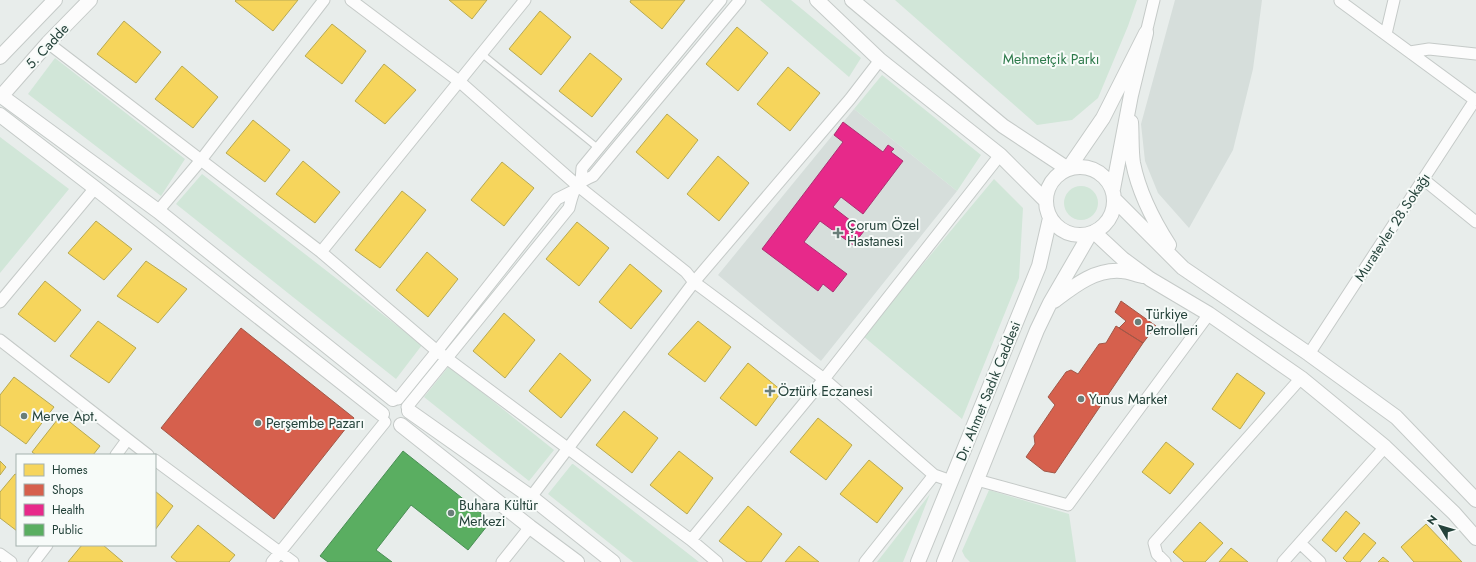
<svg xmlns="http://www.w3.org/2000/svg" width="1476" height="562" font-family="Jost,sans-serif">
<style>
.built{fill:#d6dedb}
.green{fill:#d1e6d8}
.homes{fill:#f6d55c;stroke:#b7a952}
.shops{fill:#d6604d;stroke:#a15747}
.health{fill:#e7298a;stroke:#ac3072}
.public{fill:#5aae61;stroke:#4a8e55}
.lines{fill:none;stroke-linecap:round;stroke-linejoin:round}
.service-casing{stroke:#c5cac8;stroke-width:8}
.minor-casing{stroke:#c5cac8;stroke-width:13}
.tertiary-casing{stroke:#c5cac8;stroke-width:16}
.service{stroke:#fcfcfc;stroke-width:5.5}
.minor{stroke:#fcfcfc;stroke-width:11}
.tertiary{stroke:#fcfcfc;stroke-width:14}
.poi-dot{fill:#697e78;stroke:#f7fbf9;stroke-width:1.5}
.labels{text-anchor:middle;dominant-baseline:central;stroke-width:4;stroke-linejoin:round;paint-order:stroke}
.street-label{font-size:14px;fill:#24423a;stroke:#f7fbf9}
.park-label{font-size:14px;fill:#2d7a4b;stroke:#f7fbf9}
.poi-label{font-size:14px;fill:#24423a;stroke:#f7fbf9;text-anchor:start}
</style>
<rect width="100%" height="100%" fill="#e8edeb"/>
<!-- built -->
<path class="built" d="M1175 0H1262L1253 69 1233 150 1189 228 1158 193 1145 161 1141 124Z
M854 109 957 191 821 361 718 275Z"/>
<!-- green -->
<path class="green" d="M760 0H791L861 58 849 77Z
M895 0H1137L1128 26 1098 98 1072 120 1037 125Z
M55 58 185 159 161 196 28 94Z
M882 75 981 155 957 191 854 109Z
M0 137 69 189 0 273Z
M202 174 422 345 396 379 176 204Z
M994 179 1023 208 1019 278 962 419 863 336Z
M1064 203a17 17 0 1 1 34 0a17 17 0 1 1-34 0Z
M449 366 554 450 529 481 424 397Z
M572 464H573L699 562H633L548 494Z
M989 490 1069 514 1076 562H970L965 557 962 551Z
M930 494 903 562H877Z"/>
<!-- homes -->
<path class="homes" d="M236 0H298L273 31 235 1Z
M449 0H487L472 19Z
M631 0H685L662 29 630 2Z
M540 11 571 37 541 75 509 49Z
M124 21 161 52 136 83 97 54Z
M332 24 366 51 342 84 305 56Z
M737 27 768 53 738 91 706 64Z
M590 53 622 79 592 117 559 91Z
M384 64 416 90 385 124 355 101Z
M182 66 218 97 193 128 155 99Z
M788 67 820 93 790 131 757 104Z
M667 114 698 140 668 179 636 152Z
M253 120 290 150 265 182 226 153Z
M718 156 749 183 719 221 687 194Z
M303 161 340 192 315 223 276 194Z
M502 162 534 188 504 226 471 200Z
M402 191 426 210 380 268 355 250Z
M96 221 132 249 104 280 68 253Z
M577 222 609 248 579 286 546 259Z
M427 252 458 279 428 317 396 290Z
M146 261 187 289 158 323 117 296Z
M630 264 662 291 631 329 599 302Z
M45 281 81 310 55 342 18 314Z
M504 313 535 340 505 378 473 351Z
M98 321 136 348 109 383 70 356Z
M698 321 731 347 705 382 668 354Z
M560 353 591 380 561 418 529 391Z
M748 363 782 391 756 426 720 398Z
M1237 373 1265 393 1240 429 1212 409Z
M14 377 54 407 26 444 0 425V395Z
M624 411 658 438 632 473 596 445Z
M61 415 100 446 93 455H36L32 452Z
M818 418 852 445 826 480 790 452Z
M1166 442 1194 464 1170 494 1142 472Z
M679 451 713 478 687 514 650 485Z
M869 460 903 488 877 523 840 494Z
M0 461 6 467 0 475Z
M15 474 17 475V531L0 518V492Z
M155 491 173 506 155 530Z
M748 506 782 534 761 562H747L719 541Z
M1346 511 1360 523 1336 552 1322 540Z
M1200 522 1223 543 1205 562H1184L1173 552Z
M1426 524 1462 562H1414L1401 547Z
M198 525 235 555 229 562H177L171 557Z
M1364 533 1376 543 1360 562H1347L1343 558Z
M82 545H103L123 562H68Z
M799 546 819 562H785Z
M1231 548 1248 562H1219Z
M1383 557 1389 562H1378Z"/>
<!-- shops -->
<path class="shops" d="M1121 301 1156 326 1143 343 1119 328 1126 321 1115 312Z
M1116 326 1143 343 1055 473 1044 471 1026 457 1035 444 1034 436 1055 405 1048 397 1066 372 1071 370 1078 374 1099 344 1106 343Z
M241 328 354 418 274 519 161 428Z"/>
<!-- health -->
<path class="health" d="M843 122 883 152 888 145 894 149 891 152 903 161 863 214 841 197 833 207 864 231 853 245 820 221 804 242 847 274 833 292 823 284 818 291 762 249 843 142 834 135Z"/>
<!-- public -->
<path class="public" d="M403 451 491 521 468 550 411 505 376 550 392 562H328L320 556Z"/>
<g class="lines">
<!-- service casing -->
<g class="service-casing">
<path id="service" d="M482 54 598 148"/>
</g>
<!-- minor casing -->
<g class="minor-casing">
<path id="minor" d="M351 0 460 82 578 186 686 272 694 282 824 379 934 475 951 481
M1340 1 1475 100 1476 99
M1146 33 1154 0
M1386 34 1394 0
M48 43 321 252 437 351 691 540 717 562
M1410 52 1429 49 1476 54
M1423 179 1476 222
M581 181 582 168 721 0
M158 211 201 160 324 0
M321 252 525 0
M0 302 95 188
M0 340 148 455
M1309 354 1475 100
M398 399 437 351 557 199 573 191
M407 407 569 208C574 189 574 184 593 176L740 0
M116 455 127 440
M155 460 293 562
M977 480 1068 505 1209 314
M531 497 694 282 850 99 880 60
M691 540 824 379 1000 155
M1300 543 1320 562
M0 554 11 562
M34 562 47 545
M272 562 385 422
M502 562 530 527
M865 562 934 475
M1165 562 1157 554 1154 543 1301 378
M1283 562 1385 447"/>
</g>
<!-- tertiary casing -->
<g class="tertiary-casing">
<path id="tertiary" d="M817 0 880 60 1000 155 1046 201
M852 0 1003 126 1068 169 1103 118 1146 33 1131 95 1113 189
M0 57 55 0
M5 92 48 43 90 0
M4 98 158 211 393 399
M0 115 95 188 382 414
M1131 122C1132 135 1131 150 1133 163 1139 193 1153 220 1169 245
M1046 201a34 34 0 1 1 68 0a34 34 0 1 1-68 0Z
M1115 200 1183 268 1309 354 1396 417 1476 500
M1094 232 1123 259 1150 279 1209 314 1301 378 1385 447 1454 513 1476 538
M1054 301C1074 286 1095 269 1121 271 1128 271 1136 275 1143 276
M409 411 531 497 613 562
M401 425 530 527 577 562
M918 562 1039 266 1050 218
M944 562 1037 330 1050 303 1090 234"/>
</g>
<!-- service -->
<use href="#service" class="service"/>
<!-- minor -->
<use href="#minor" class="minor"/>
<!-- tertiary -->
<use href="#tertiary" class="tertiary"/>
</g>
<!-- markers -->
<g class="poi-dot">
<path d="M836 227h4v4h4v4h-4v4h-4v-4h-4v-4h4z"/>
<circle cx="1138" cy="322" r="4"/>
<path d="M768 385h4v4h4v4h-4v4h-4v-4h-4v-4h4z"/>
<circle cx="1081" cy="399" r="4"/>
<circle cx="24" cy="416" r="4"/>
<circle cx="258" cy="423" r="4"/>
<circle cx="451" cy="513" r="4"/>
</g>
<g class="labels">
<!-- street labels -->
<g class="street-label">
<text transform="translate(47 46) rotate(-47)">5. Cadde</text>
<text transform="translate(1392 227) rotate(-57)">Muratevler 28.Sokağı</text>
<text transform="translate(988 391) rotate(-68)">Dr. Ahmet Sadık Caddesi</text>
</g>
<!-- park labels -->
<g class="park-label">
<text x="1051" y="59">Mehmetçik Parkı</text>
</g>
<!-- poi labels -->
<g class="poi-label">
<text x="847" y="225">Çorum Özel<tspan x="847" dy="16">Hastanesi</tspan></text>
<text x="1146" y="314">Türkiye<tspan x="1146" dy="16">Petrolleri</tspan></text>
<text x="778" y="391">Öztürk Eczanesi</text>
<text x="1089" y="399">Yunus Market</text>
<text x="32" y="416">Merve Apt.</text>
<text x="266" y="423">Perşembe Pazarı</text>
<text x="459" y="505">Buhara Kültür<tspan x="459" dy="16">Merkezi</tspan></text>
</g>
</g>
<!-- legend -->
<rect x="16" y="454" width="140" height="92" fill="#f7fbf9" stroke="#a3b1ad"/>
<rect x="24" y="464" width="20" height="12" fill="#f6d55c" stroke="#a3b1ad"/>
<text x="52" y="474" font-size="12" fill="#24423a">Homes</text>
<rect x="24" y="484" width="20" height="12" fill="#d6604d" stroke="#a3b1ad"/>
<text x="52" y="494" font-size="12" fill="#24423a">Shops</text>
<rect x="24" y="504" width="20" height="12" fill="#e7298a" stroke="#a3b1ad"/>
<text x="52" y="514" font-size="12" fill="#24423a">Health</text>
<rect x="24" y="524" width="20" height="12" fill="#5aae61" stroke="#a3b1ad"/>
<text x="52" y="534" font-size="12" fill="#24423a">Public</text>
<!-- north arrow -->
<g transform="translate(1440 526) rotate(308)" stroke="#f7fbf9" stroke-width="3" paint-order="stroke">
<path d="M0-3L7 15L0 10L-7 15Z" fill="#24423a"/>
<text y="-6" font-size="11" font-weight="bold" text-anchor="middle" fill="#24423a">N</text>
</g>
</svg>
